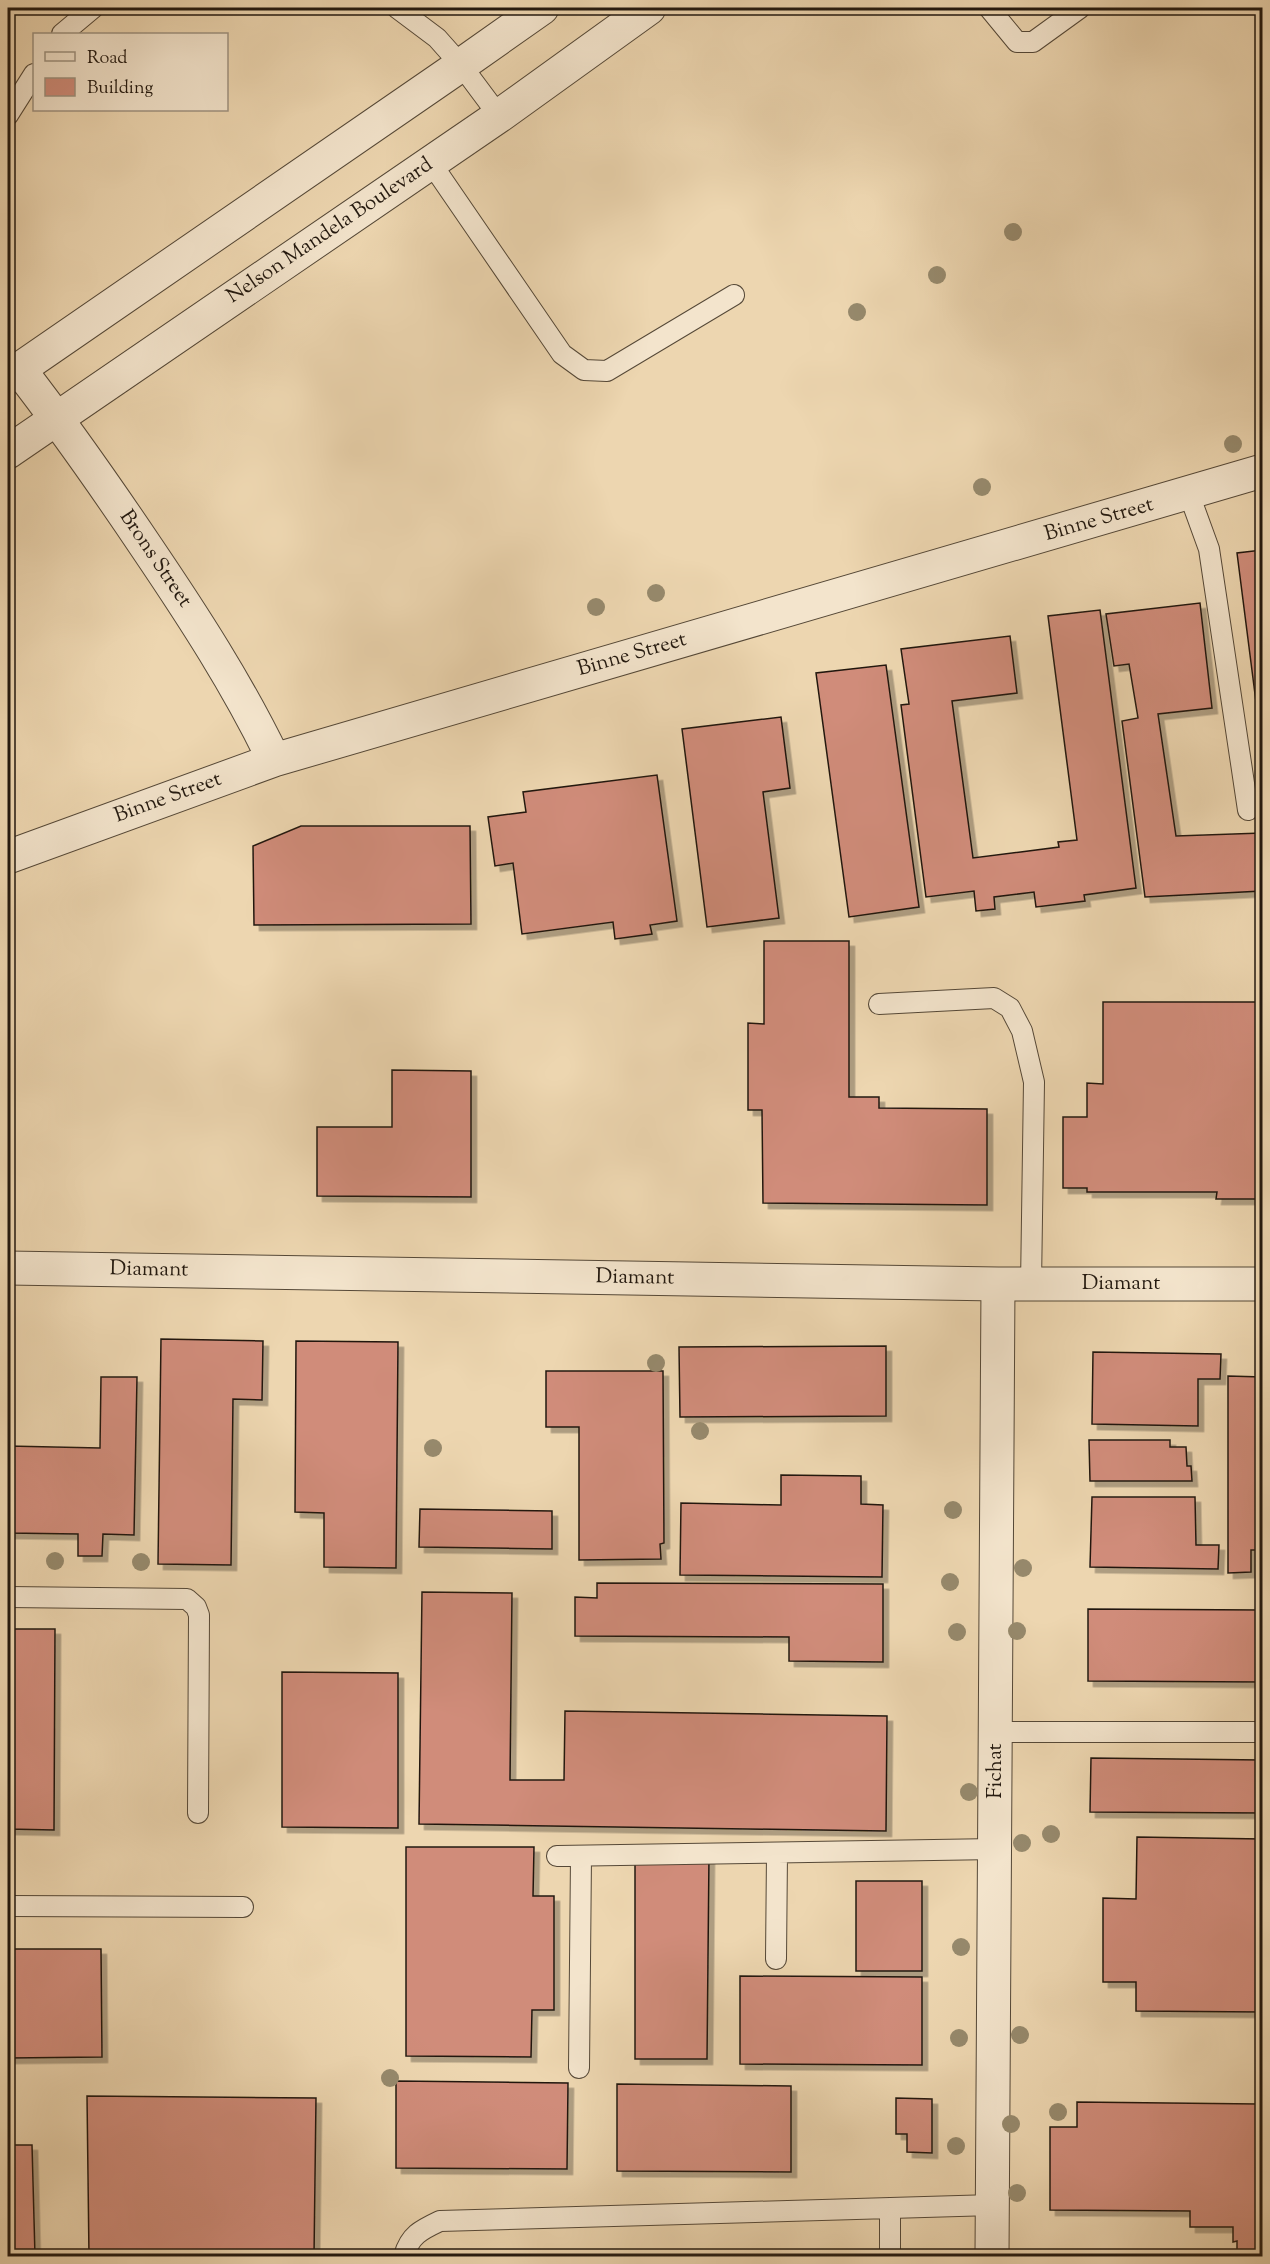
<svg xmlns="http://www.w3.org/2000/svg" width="1270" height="2264" font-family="'Sorts Mill Goudy',serif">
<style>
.building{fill:#d08c7a;stroke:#22180f;stroke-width:1.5;filter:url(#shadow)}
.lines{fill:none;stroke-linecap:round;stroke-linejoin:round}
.service-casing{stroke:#554837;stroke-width:22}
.minor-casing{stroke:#554837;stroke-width:35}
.tertiary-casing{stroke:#554837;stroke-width:35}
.service{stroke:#f3e4cc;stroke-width:20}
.minor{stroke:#f3e4cc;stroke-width:33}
.tertiary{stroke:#f3e4cc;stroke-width:33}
.tree{fill:#96896c}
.labels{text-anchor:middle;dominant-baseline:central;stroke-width:6;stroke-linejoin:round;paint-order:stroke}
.street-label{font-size:21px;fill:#22180f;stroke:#f3e4cc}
</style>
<defs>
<filter id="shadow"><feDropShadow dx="5.5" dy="5.5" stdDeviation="0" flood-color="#0004"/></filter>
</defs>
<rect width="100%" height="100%" fill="#edd6b0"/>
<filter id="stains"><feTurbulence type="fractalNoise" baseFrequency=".00333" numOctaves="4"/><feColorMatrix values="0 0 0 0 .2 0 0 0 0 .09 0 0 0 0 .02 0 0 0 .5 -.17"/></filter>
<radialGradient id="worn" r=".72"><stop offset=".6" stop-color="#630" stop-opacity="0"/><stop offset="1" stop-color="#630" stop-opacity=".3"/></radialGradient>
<!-- building -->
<path class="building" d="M1262 550V749L1237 553Z
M1200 603 1212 708 1158 714 1176 836 1262 833V891L1145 897 1122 721 1138 718 1129 664 1114 666 1106 614Z
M1100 610 1136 888 1084 895 1085 901 1036 907 1034 892 994 897 995 909 976 911 974 891 926 897 901 705 909 704 901 649 1010 636 1017 693 952 701 973 858 1059 847 1058 842 1077 840 1048 616Z
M886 665 919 907 849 917 816 673Z
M781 717 790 788 763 792 779 918 707 927 682 729Z
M657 775 677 921 650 925 652 934 615 939 613 922 522 934 513 863 495 866 488 817 526 812 523 792Z
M301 826H470L471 924 254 925 253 846Z
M764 941H849V1097H879V1108L987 1109V1205L763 1203 762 1110H748V1023L764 1024Z
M1103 1002H1262V1199H1216L1217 1192H1087V1188H1063V1117H1087V1083L1103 1084Z
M392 1070 471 1071V1197L317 1196V1127H392Z
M161 1339 263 1341 262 1400 233 1399 231 1565 158 1564Z
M296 1341 398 1342 396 1568 324 1567V1513L295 1512Z
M886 1346V1416L680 1417 679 1347Z
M1093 1352 1221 1354 1220 1379H1198V1426L1092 1424Z
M546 1371H663L664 1543 660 1544 661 1559 579 1560V1427H546Z
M1228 1376 1262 1377V1550H1251V1572L1228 1573Z
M101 1377H137L134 1535 103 1534 102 1556H78V1534L8 1533V1446L100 1448Z
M1089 1440H1170V1447H1186L1187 1466H1191L1192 1481H1090Z
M781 1475 861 1476V1504L883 1505 882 1577 680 1575 681 1503 781 1505Z
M1092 1497H1195L1196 1545H1219L1218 1569 1090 1567Z
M420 1509 552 1511V1549L419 1547Z
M597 1583 883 1584V1662L789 1661V1637L575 1636V1597L597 1598Z
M422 1592 512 1593 510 1780H564L565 1711 887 1716 886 1831 419 1824Z
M1088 1609 1262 1610V1682L1088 1681Z
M8 1629H55L54 1830 8 1829Z
M282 1672 398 1673V1828L282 1827Z
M1091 1758 1262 1760V1813L1090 1812Z
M1137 1837 1262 1839V2012L1136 2011V1982H1103V1898L1136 1899Z
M406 1847H534L533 1896H554V2010H532L531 2057 406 2056Z
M709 1855 707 2059H635V1856Z
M856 1881H922V1971H856Z
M8 1949H101L102 2057 8 2058Z
M740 1976 922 1977V2065L740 2064Z
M396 2081 568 2083 567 2169 396 2168Z
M617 2084 791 2086V2172L617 2171Z
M1258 2088H1262V2253H1237V2241L1233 2242V2227H1190V2211L1050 2210V2127H1077V2102L1258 2104Z
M87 2096 316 2098 314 2256H89Z
M896 2098 932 2099V2153L907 2152V2134H896Z
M8 2145H32L35 2256H8Z"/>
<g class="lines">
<!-- service casing -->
<g class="service-casing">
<path id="service" d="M397 8 437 38 461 65 499 116
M989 8 1017 42H1033L1080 8
M62 34 93 8
M8 115 34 74
M431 163 562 354 584 370 607 371 734 295
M1189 494 1209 549 1248 810
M879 1004 994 998 1010 1008 1022 1031 1034 1082 1031 1285
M8 1597 187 1599 196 1607 199 1615 198 1813
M996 1732H1262
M557 1856 996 1849
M8 1906 243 1907
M776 1959 777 1853
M579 2068 581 1856
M404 2256C410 2235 421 2230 440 2221L993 2205
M890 2256V2208"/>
</g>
<!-- minor casing -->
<g class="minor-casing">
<path id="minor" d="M19 369C64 427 106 487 147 548 193 616 238 685 274 760
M8 857 274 760 1262 471
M8 1268 998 1284H1262
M992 2256 998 1284"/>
</g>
<!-- tertiary casing -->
<g class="tertiary-casing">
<path id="tertiary" d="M8 377 461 65 542 8
M8 452 499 116 649 8"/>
</g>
<!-- service -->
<use href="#service" class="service"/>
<!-- minor -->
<use href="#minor" class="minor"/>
<!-- tertiary -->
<use href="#tertiary" class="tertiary"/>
</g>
<!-- trees -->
<g class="tree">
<circle cx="1013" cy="232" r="9"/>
<circle cx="937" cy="275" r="9"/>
<circle cx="857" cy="312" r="9"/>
<circle cx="1233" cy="444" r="9"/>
<circle cx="982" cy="487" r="9"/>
<circle cx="656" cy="593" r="9"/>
<circle cx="596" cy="607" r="9"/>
<circle cx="656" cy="1363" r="9"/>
<circle cx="700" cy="1431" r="9"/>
<circle cx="433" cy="1448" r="9"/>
<circle cx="953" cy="1510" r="9"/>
<circle cx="55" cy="1561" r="9"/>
<circle cx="141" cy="1562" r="9"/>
<circle cx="1023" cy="1568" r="9"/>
<circle cx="950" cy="1582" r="9"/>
<circle cx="1017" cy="1631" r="9"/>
<circle cx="957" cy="1632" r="9"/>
<circle cx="969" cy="1792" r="9"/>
<circle cx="1051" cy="1834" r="9"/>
<circle cx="1022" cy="1843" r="9"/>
<circle cx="961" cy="1947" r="9"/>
<circle cx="1020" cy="2035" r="9"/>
<circle cx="959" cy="2038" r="9"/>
<circle cx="390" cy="2078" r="9"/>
<circle cx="1058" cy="2112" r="9"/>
<circle cx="1011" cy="2124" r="9"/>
<circle cx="956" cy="2146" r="9"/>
<circle cx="1017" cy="2193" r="9"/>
</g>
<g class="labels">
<!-- street labels -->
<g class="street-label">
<text transform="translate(330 231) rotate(-34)">Nelson Mandela Boulevard</text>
<text transform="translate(1099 520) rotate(-16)">Binne Street</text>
<text transform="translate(155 559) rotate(56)">Brons Street</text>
<text transform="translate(632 655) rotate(-16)">Binne Street</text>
<text transform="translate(168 798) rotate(-20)">Binne Street</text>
<text transform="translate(149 1270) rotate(1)">Diamant</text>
<text transform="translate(635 1278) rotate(1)">Diamant</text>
<text x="1121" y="1284">Diamant</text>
<text transform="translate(996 1771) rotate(-90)">Fichat</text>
</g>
</g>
<!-- margin -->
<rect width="1270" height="2264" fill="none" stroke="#edd6b0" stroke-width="30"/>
<rect x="9" y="9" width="1252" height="2246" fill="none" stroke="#22180f" stroke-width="3"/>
<rect x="15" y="15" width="1240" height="2234" fill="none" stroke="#22180f" stroke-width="1.5"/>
<!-- legend -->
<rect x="33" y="33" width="195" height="78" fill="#f3e4cc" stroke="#9f9280" stroke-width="1.5"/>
<rect x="45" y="52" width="30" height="9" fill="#f3e4cc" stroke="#9f9280" stroke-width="1.5"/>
<text x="87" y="63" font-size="18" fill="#22180f">Road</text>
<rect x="45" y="78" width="30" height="18" fill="#d08c7a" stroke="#9f9280" stroke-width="1.5"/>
<text x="87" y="93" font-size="18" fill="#22180f">Building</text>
<rect width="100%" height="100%" filter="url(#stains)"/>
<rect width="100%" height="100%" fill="url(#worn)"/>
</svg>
